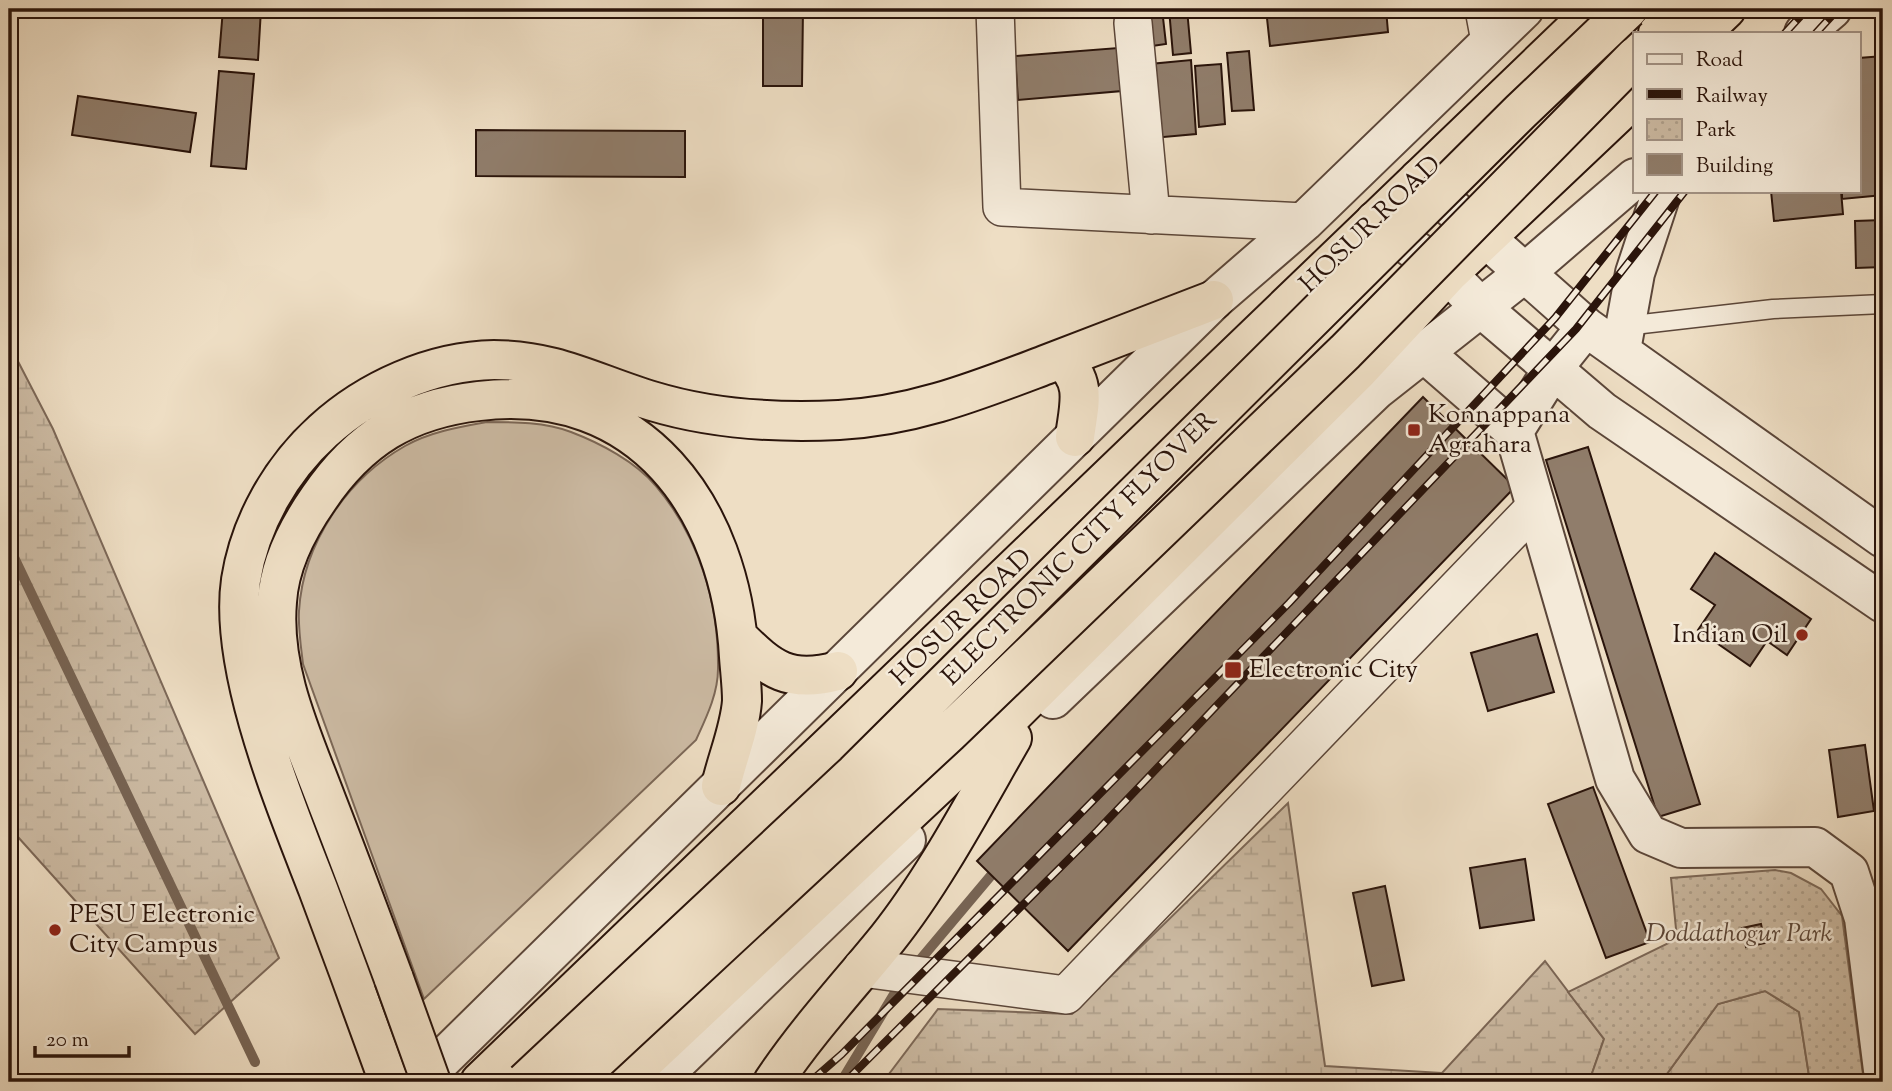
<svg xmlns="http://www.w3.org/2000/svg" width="1892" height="1091" font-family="'Sorts Mill Goudy',serif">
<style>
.green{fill:#cdbca5;stroke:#7c6858;stroke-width:2}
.wetland{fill:url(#wetland-marsh);stroke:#7c6858;stroke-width:2}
.park{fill:url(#park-dots);stroke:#7c6858;stroke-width:2}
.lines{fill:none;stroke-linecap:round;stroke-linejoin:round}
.stream{stroke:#776454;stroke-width:10}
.building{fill:#907d6b;stroke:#2a140b;stroke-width:2}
.service-casing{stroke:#5b4639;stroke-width:21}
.minor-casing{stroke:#5b4639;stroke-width:40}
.tertiary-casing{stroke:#5b4639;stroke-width:42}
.trunk-casing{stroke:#2a140b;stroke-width:42}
.motorway-casing{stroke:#2a140b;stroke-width:42}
.service{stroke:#f4ead9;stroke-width:18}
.minor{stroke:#f4ead9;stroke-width:37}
.tertiary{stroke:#f4ead9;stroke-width:38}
.trunk{stroke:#eedec4;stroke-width:38}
.motorway{stroke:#eedec4;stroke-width:38}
.rail-casing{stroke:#2a140b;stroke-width:8}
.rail{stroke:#f4ead9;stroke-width:5;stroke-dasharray:16;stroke-linecap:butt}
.motorway-bridge-casing{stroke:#2a140b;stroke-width:42;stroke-linecap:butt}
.motorway-bridge{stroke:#eedec4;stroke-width:38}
.poi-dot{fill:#8f2418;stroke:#f4ead9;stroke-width:2.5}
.labels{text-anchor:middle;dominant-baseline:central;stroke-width:5;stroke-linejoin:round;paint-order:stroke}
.street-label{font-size:26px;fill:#2a140b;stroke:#f4ead9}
.poi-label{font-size:26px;fill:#2a140b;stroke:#f4ead9;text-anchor:start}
.park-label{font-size:26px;font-style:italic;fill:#5b4639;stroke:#f4ead9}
</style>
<defs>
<pattern id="wetland-marsh" width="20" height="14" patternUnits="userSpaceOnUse" patternTransform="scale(1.75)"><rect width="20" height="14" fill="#cdbca5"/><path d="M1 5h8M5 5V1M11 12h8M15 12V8" fill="none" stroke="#b0a18d"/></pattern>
<pattern id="park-dots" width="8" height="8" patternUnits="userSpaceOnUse" patternTransform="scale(1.75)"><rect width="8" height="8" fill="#cdbca5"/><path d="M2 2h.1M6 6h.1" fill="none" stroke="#b0a18d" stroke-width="1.8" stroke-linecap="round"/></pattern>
</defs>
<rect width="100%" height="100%" fill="#eedec4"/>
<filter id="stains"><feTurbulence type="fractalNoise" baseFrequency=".00286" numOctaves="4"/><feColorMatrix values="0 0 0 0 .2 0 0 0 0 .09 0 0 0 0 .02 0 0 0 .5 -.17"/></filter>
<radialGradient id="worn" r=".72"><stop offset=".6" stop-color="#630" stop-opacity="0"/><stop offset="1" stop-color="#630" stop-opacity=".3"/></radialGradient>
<!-- green -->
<path class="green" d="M487 422C515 422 545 422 571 432 600 443 636 462 656 486 699 537 719 603 718 669 718 694 706 718 696 740L424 999 303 664C301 647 298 628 299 611 303 543 347 479 405 446 430 432 459 427 487 422Z"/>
<!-- wetland -->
<path class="wetland" d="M9 344 53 429 279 958 195 1034 9 827Z
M1288 803 1325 1066 1442 1073 1545 961 1604 1039 1589 1082H883L938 1009 1072 1014Z
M1765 991 1799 1012 1810 1082H1661L1718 1004Z"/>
<!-- park -->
<path class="park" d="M1775 870 1791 873 1821 889 1842 916 1864 1082H1810L1799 1012 1765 991 1718 1004 1661 1082H1589L1604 1039 1568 992 1677 939 1671 878Z"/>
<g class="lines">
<!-- stream -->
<path class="stream" d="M9 547 255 1062
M914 967 999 866
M841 1082 902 981"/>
</g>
<!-- building -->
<path class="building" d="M223 9H261L258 60 219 57Z
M763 9H803L802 86H763Z
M1140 9H1162L1166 44 1145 47Z
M1169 9H1187L1191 53 1173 55Z
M1266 9H1386L1388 32 1270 46Z
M1118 48 1122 91 1018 100 1015 56Z
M1249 51 1254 110 1232 111 1227 53Z
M1883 56V195L1842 199V191H1859V58Z
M1191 60 1196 134 1153 138 1150 64Z
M1221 64 1225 124 1199 127 1195 66Z
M219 71 254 74 246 169 211 166Z
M78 96 196 113 190 152 72 135Z
M476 130 685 131V177L476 176Z
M1771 191H1841L1843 214 1774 221Z
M1883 220V267L1856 268 1855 221Z
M1423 397 1515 487 1068 951 977 861Z
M1588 447 1700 804 1658 817 1546 460Z
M1715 553 1811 619 1787 655 1767 641 1750 666 1698 630 1715 605 1691 589Z
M1537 634 1554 692 1488 711 1471 653Z
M1865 745 1874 811 1838 817 1829 750Z
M1593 787 1650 942 1606 958 1548 804Z
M1525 859 1534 920 1480 928 1470 868Z
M1385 886 1404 980 1372 986 1353 893Z
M1761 924 1765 943 1746 947 1742 928Z"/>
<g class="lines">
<!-- service casing -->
<g class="service-casing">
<path id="service" d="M1625 326 1773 309 1883 304"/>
</g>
<!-- minor casing -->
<g class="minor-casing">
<path id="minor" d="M995 9 1002 207 1304 222
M1484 9 1490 41
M1133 23 1151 215
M862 968 1066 995 1536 506"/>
</g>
<!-- tertiary casing -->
<g class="tertiary-casing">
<path id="tertiary" d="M1804 33 1832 9
M1419 179 1586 327 1883 538
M1375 221 1448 274 1479 306 1602 411 1883 603
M1586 327 1554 367 1514 431 1615 779 1648 834 1681 848 1815 847 1849 872 1864 918 1883 1070
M1621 350 1635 273 1662 191
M1423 352 1514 431
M1053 699 1376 390 1527 271 1635 178
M419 1082 1214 300 1304 222 1524 9
M656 1082 906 840"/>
</g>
<!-- trunk casing -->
<g class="trunk-casing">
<path id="trunk" d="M1701 33 1726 9
M480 1082 1596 9
M622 1082 999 728 1357 372 1448 274 1635 97"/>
</g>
<!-- motorway casing -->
<g class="motorway-casing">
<path id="motorway" d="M1658 33 1683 9
M1061 359C1088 382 1079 405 1075 437
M738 637C771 670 789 684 838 671
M394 979C372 920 350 861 327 802 303 738 271 672 277 602 279 566 298 528 319 498 359 439 407 409 479 401 641 382 731 508 739 657 740 671 742 686 742 701 740 729 727 759 721 786
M389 1082C366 1018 342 953 318 889 286 806 228 669 241 580 250 523 281 469 323 431 368 390 432 361 494 360 556 360 595 384 652 401 711 419 778 423 839 420 914 416 976 391 1045 365 1101 343 1158 322 1214 300
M773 1082C807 1031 848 987 887 939 934 880 974 804 1012 738"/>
</g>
<!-- service -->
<use href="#service" class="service"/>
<!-- minor -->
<use href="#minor" class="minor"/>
<!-- tertiary -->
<use href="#tertiary" class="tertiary"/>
<!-- trunk -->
<use href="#trunk" class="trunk"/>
<!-- motorway -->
<use href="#motorway" class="motorway"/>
<!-- rail casing -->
<g class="rail-casing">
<path id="rail" d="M1785 33 1807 9
M1816 33 1838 9
M810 1082 842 1054 1289 603 1555 318 1656 191
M845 1082 1097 831 1576 329 1685 191"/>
</g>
<!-- rail -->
<use href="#rail" class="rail"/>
<!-- motorway-bridge casing -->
<g class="motorway-bridge-casing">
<path id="motorway-bridge" d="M394 979 431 1082
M525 1082 855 773 1520 112 1628 9
M573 1082 949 733 1345 352 1635 57"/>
</g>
<!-- motorway-bridge -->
<use href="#motorway-bridge" class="motorway-bridge"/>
</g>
<!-- markers -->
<g class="poi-dot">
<rect x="1407" y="423" width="14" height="14" rx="3.5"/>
<circle cx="1802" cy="635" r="7"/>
<rect x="1224" y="661" width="18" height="18" rx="3.5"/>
<circle cx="55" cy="930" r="7"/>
</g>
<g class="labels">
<!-- street labels -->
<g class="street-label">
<text transform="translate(1371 225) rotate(-44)">HOSUR ROAD</text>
<text transform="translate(1080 549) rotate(-45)">ELECTRONIC CITY FLYOVER</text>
<text transform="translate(962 618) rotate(-44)">HOSUR ROAD</text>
</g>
<!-- poi labels -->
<g class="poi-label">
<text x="1428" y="415">Konnappana<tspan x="1428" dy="30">Agrahara</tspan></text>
<text x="1788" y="635" text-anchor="end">Indian Oil</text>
<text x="1249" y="670">Electronic City</text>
<text x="69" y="915">PESU Electronic<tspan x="69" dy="30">City Campus</tspan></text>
</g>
<!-- park labels -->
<g class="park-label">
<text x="1739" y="934">Doddathogur Park</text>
</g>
</g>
<!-- margin -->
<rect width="1892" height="1091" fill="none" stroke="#eedec4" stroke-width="35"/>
<rect x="10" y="10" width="1871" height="1070" fill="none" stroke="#2a140b" stroke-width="3.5"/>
<rect x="18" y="18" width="1857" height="1056" fill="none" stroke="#2a140b" stroke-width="2"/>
<!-- legend -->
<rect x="1633" y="32" width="228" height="161" fill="#f4ead9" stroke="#a39487" stroke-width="2"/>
<rect x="1647" y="54" width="35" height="10" fill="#f4ead9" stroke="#a39487" stroke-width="2"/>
<text x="1696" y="66" font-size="21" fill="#2a140b">Road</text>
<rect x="1647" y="89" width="35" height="10" fill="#2a140b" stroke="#a39487" stroke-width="2"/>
<text x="1696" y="102" font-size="21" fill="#2a140b">Railway</text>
<rect x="1647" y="119" width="35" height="21" fill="url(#park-dots)" stroke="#a39487" stroke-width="2"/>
<text x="1696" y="136" font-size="21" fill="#2a140b">Park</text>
<rect x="1647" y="154" width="35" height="21" fill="#907d6b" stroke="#a39487" stroke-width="2"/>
<text x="1696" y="172" font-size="21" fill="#2a140b">Building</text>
<!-- scale -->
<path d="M35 1046v10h94v-10" fill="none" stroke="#2a140b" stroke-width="3.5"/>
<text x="46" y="1046" font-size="21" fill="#2a140b" stroke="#f4ead9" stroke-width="5" paint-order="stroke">20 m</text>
<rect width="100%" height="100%" filter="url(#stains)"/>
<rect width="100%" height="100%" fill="url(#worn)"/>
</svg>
